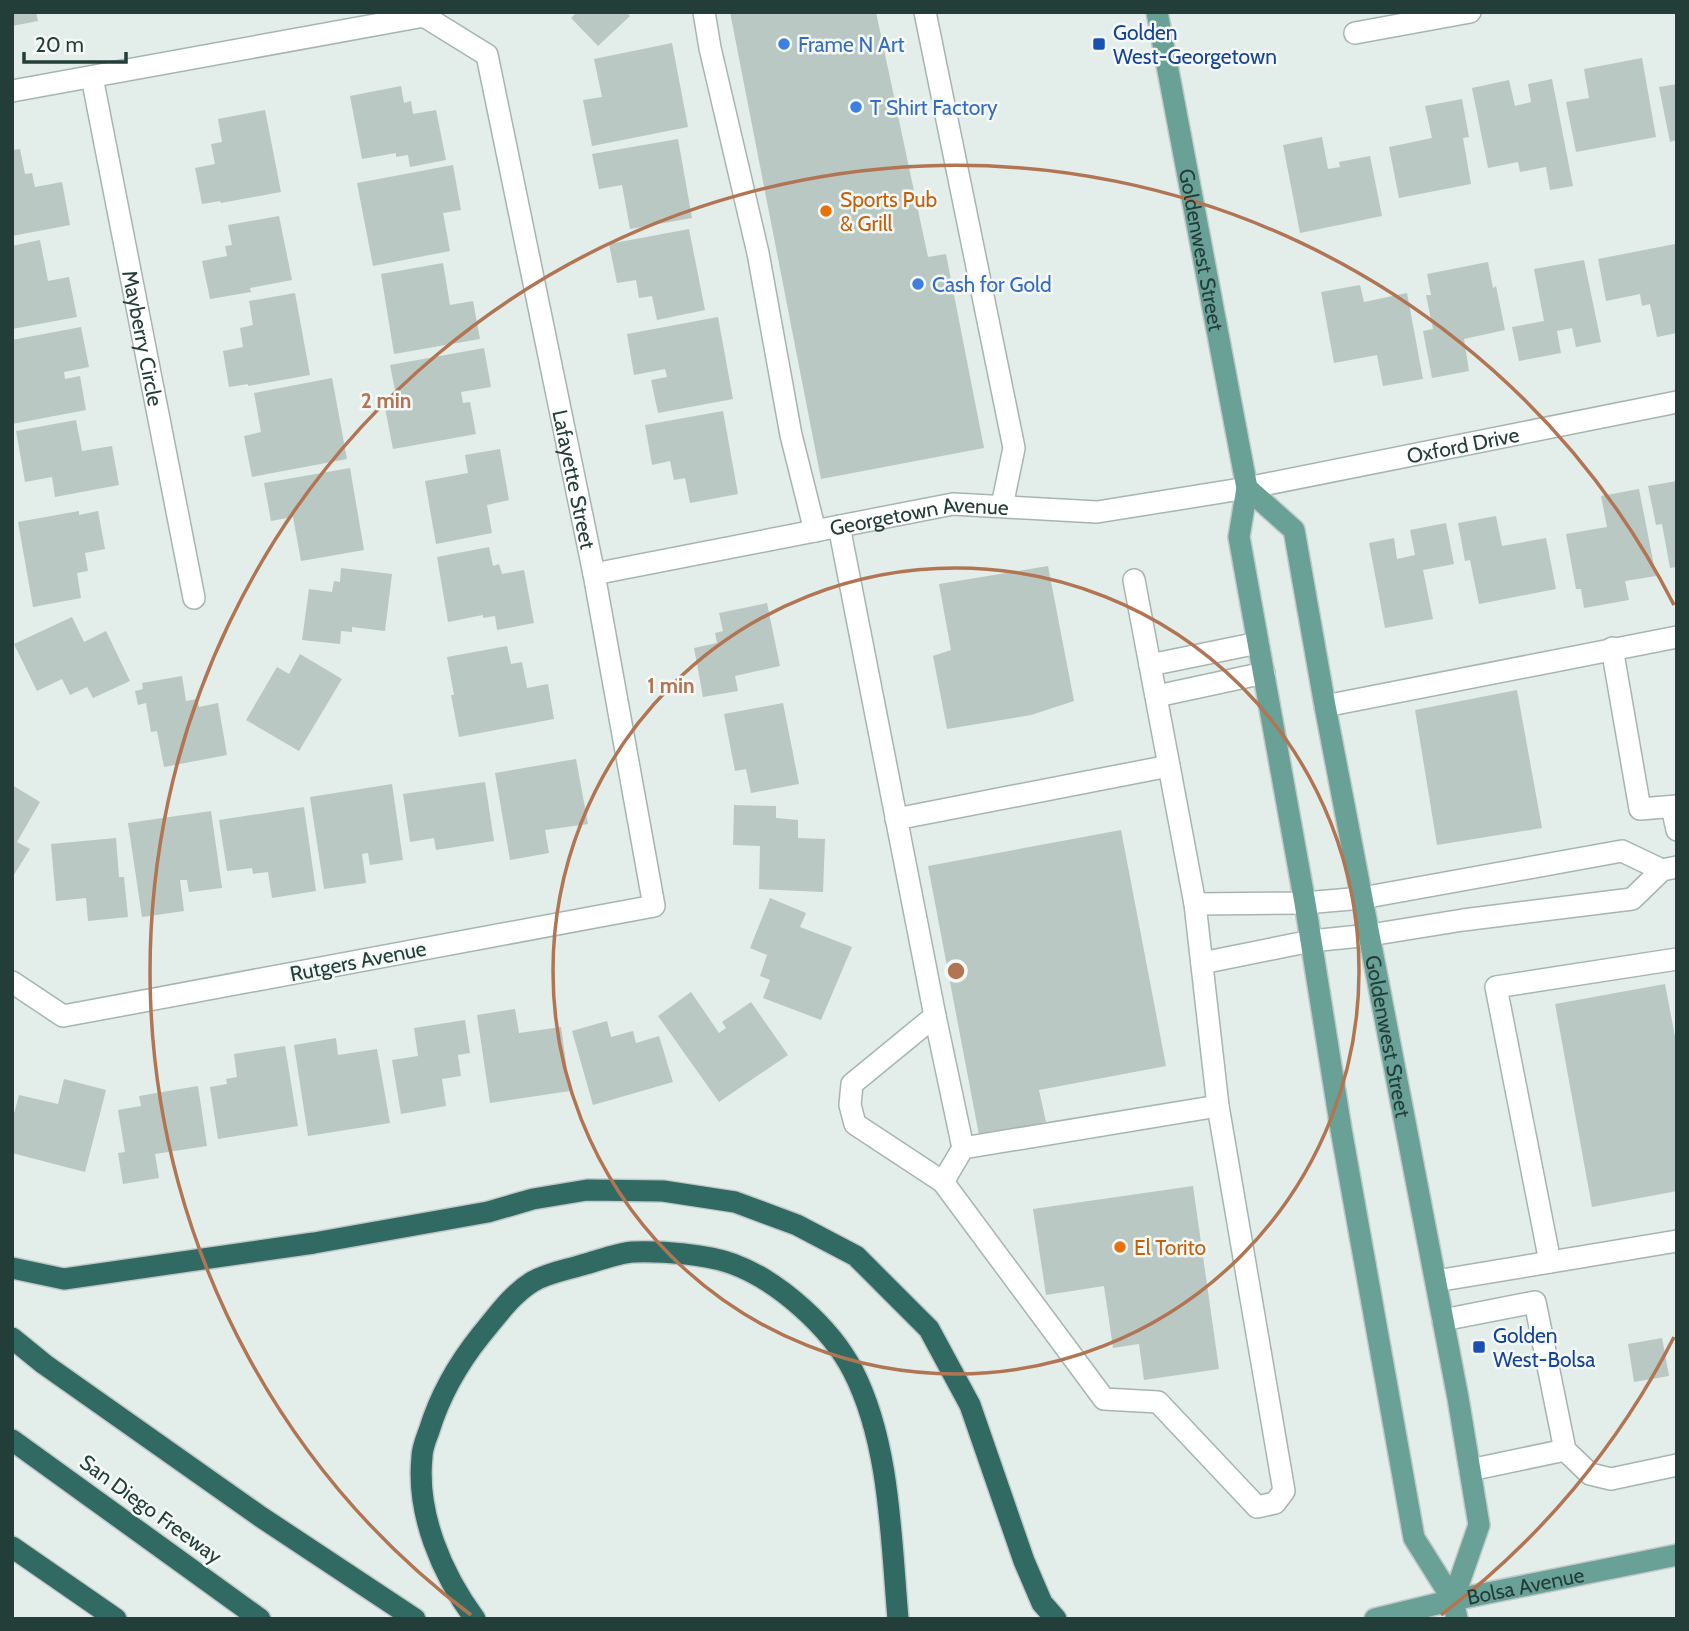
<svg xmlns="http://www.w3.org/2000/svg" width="1689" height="1631" font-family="Cabin,sans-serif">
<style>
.building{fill:#b9c8c2}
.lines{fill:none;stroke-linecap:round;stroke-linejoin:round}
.minor-casing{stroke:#a6b5b1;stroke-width:24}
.major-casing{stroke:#c1c9c8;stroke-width:24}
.highway-casing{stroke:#c1c9c8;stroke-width:24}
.minor{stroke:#fff;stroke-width:21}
.major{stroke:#69a197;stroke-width:21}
.highway{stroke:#306a62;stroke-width:21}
.ring{fill:none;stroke:#b27554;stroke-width:3.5}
.shop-dot{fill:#3f7fe0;stroke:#f4f9f7;stroke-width:2.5}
.transit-dot{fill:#1a4fb4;stroke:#f4f9f7;stroke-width:2.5}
.food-dot{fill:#e8710a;stroke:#f4f9f7;stroke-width:2.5}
.labels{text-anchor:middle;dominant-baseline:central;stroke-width:5;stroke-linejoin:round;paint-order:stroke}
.transit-label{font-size:21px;fill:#164399;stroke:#f4f9f7;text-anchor:start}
.shop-label{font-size:21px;fill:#366cbe;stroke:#f4f9f7;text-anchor:start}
.food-label{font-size:21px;fill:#c56008;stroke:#f4f9f7;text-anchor:start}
.street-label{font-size:21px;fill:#233e39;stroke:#f4f9f7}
.centre{fill:#b27554;stroke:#f4f9f7;stroke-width:3.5}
.ring-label{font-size:21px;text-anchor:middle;font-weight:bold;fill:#b27554;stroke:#f4f9f7;stroke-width:5;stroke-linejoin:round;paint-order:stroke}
</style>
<rect width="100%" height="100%" fill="#e3ede9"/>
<!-- building -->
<path class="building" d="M12 12H36L38 21 12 26Z
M577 12H626L630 16 598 46 571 18Z
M730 12H876L928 257 946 254 984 448 821 479Z
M672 43 688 127 592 146 583 100 602 97 594 59Z
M1642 58 1656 137 1576 152 1566 102 1589 98 1584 69Z
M1552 79 1573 186 1550 190 1546 167 1520 172 1518 162 1488 168 1472 88 1509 80 1515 106 1531 102 1528 84Z
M1677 84V140L1670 142 1659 87Z
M401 86 404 103 411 101 413 114 436 110 446 160 410 167 408 155 396 157V153L362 159 350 96Z
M1462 99 1469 137 1463 138 1471 184 1399 198 1389 147 1432 138 1425 106Z
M265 110 281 192 221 203 220 201 202 204 195 168 215 164 211 144 222 142 218 119Z
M1322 137 1328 169 1340 167 1339 162 1370 156 1382 216 1300 233 1283 145Z
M678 139 692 218 630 229 622 185 599 189 592 154Z
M20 149 25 174 32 173 35 187 62 182 70 225 12 236V150Z
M453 165 461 210 443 213 450 251 373 266 357 183Z
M279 216 292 280 250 288 251 292 210 299 202 261 227 256 225 246 232 245 228 225Z
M689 229 705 310 657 320 652 296 639 298 636 280 617 283 609 244Z
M40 240 48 281 69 277 77 317 12 329V246Z
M1675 244 1677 333 1657 337 1650 304 1642 306 1640 294 1606 301 1598 259Z
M1584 260 1601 342 1576 347 1572 328 1557 331 1561 353 1519 361 1512 327 1544 321 1534 269Z
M1488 262 1493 288 1496 286 1505 330 1464 339 1469 371 1432 378 1423 331 1433 329 1426 295H1431L1427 274Z
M443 263 450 305 473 301 480 339 394 354 381 274Z
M1360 285 1364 302 1407 293 1423 379 1383 386 1377 355 1334 363 1321 292Z
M295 293 310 375 248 386V384L229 387 223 351 243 347 240 328 253 325 249 301Z
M718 317 733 399 658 413 651 380 667 377 665 369 634 375 627 334Z
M81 327 89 367 64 372 65 379 80 376 86 410 12 424V340Z
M484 348 491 387 461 392 463 403 470 402 476 434 393 449 384 403 397 400 390 365Z
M332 378 347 459 252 477 244 436 261 432 254 393Z
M723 411 738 494 690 503 685 478 674 480 670 461 652 465 645 425Z
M76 420 82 451 112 446 119 485 55 497 52 477 25 482 16 431Z
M500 449 509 500 487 505 492 533 436 544 425 481 468 473 465 455Z
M350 468 364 550 301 561 293 517 271 521 264 483Z
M1677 481V567L1670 568 1662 524 1656 525 1648 486Z
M1639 489 1656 576 1625 581 1629 600 1584 608 1581 589H1576L1566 534 1607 527 1601 496Z
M79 511V515L98 511 105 549 85 553 88 571 77 573 81 598 33 607 18 522Z
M1496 516 1502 546 1546 538 1556 589 1479 604 1470 560 1465 561 1458 523Z
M1446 523 1454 564 1423 570 1433 619 1385 628 1369 543 1394 538 1397 559 1415 555 1410 530Z
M489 547 493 566 499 564 502 574 524 570 534 623 497 630 495 616 483 618V615L448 622 437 557Z
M1048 566 1074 701 1031 715 947 729 933 656 951 650 939 584Z
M341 568 392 574 385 631 352 627V632L341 631 340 644 302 640 309 589 332 592 334 581 340 582Z
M767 603 780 666 735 676 738 691 703 697 694 648 717 643 715 633 723 631 719 613Z
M72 617 84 642 106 631 130 681 93 698 87 687 70 695 62 679 37 691 14 644Z
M507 646 511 664 522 662 527 688 548 684 554 719 459 737 451 695H454L447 657Z
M300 654 342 679 299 751 246 720 277 667 289 674Z
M182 676 186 701 197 699 199 707 218 703 227 755 164 767 157 731 151 732 146 703 138 705 135 691 143 689 142 683Z
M1517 690 1542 828 1437 845 1415 710Z
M783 703 799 784 751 793 746 769 735 771 724 714Z
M576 759 588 824 545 830 549 853 510 860 495 773Z
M485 782 494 841 436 850 434 838 410 842 403 794Z
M392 784 403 860 370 865 368 853 362 854 366 883 324 889 310 797Z
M12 785 40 802 17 842 30 849 12 878Z
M734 805 776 806V818L798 820V838L825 839 823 892 759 889 760 846 733 845Z
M304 807 316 891 272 898 268 872 253 874 252 868 227 871 219 820Z
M211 811 222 888 189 892 187 880H180L184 911 142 917 128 823Z
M1121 830 1166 1066 1039 1090 1046 1122 979 1135 928 866Z
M116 838 119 877H124L128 917 88 921 86 898 56 901 51 844Z
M770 898 806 913 800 927 852 947 821 1020 763 998 770 980 760 976 767 955 750 948Z
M1665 984 1677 1047V1191L1592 1207 1555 1004Z
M691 992 719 1033 726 1028 722 1022 751 1002 788 1055 719 1102 658 1016Z
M515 1009 519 1033 561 1027 570 1091 490 1103 477 1015Z
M465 1020 470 1053 458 1055 461 1076 442 1079 446 1106 401 1114 392 1060 418 1056 414 1028Z
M607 1021 611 1037 633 1031 636 1043 659 1036 673 1082 593 1105 572 1031Z
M336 1038 338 1055 377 1049 390 1123 308 1136 294 1045Z
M285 1046 298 1126 218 1139 210 1087 227 1084 226 1079 237 1077 234 1054Z
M64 1079 106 1090 85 1172 12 1153V1121L19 1095 58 1104Z
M198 1086 207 1146 155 1154 159 1178 123 1184 118 1153 125 1152 118 1110 141 1106 139 1096Z
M1193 1186 1219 1369 1144 1380 1139 1344 1113 1348 1104 1286 1046 1295 1033 1209Z
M1662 1338 1669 1376 1634 1382 1628 1344Z"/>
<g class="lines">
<!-- minor casing -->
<g class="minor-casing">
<g id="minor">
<path d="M704 12 710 48 758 253 791 435 815 531"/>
<path d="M925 12 1014 448 1002 506"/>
<path d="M1355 33 1470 12"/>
<path id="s1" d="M92 77 194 598"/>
<path id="s2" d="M12 91 424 16 487 55 594 574 654 906 63 1016 12 982"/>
<path d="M839 526 935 1016 963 1148"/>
<path id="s3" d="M594 574 953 504 1097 512 1247 488 1677 402"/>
<path d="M1612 648 1640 809 1677 806"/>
<path d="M1150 665 1258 643"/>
<path d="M1157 696 1264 673"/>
<path d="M1325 706 1677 637"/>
<path d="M1672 807 1677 830"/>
<path d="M896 819 1169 766"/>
<path d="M1195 904 1305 903 1362 898 1622 851 1662 870"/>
<path d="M1202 963 1311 941 1370 935 1463 920 1632 899 1662 870 1677 867"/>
<path d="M935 1016 852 1084 850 1105 855 1124 943 1182 1104 1399 1158 1402 1257 1507 1275 1503 1284 1491 1218 1106 1195 904 1134 580"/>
<path d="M943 1182 963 1148 1218 1106"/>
<path d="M1550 1262 1496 987 1677 959"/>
<path d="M1436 1281 1677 1241"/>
<path d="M1443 1320 1535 1302 1565 1450 1590 1474 1611 1479 1677 1465"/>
<path d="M1470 1470 1565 1450"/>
</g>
</g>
<!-- major casing -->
<g class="major-casing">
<g id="major">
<path id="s4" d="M1157 12 1247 488 1239 537 1305 903 1341 1129 1414 1538 1453 1600 1457 1619"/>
<path id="s5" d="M1247 488 1294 530 1325 706 1458 1398 1479 1525 1453 1600"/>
<path id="s6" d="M1375 1619 1453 1600 1677 1555"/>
</g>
</g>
<!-- highway casing -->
<g class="highway-casing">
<path id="highway" d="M12 1268 64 1279 314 1243 488 1212 533 1199 587 1190 663 1191 735 1202 797 1225 856 1256 929 1329 970 1405 1024 1561 1042 1603 1056 1619
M12 1338 44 1364 261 1517 415 1619
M12 1440 260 1619
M12 1547 116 1619
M475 1619C442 1574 416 1514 422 1457 422 1448 426 1439 429 1431 440 1395 457 1365 481 1335 497 1316 511 1295 532 1282 547 1273 566 1270 582 1265 598 1261 617 1253 633 1252 662 1251 706 1254 733 1264 779 1281 831 1328 853 1371 890 1443 891 1539 898 1619"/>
</g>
<!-- minor -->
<use href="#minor" class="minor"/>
<!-- major -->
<use href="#major" class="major"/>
<!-- highway -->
<use href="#highway" class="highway"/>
</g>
<!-- distance rings -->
<g class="ring">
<circle cx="956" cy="971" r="403"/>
<path d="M1674 1337A806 806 0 0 1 1441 1615M471 1615A806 806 0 1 1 1674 605"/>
</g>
<!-- markers -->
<g class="shop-dot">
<circle cx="784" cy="44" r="7"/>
<circle cx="856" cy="107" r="7"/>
<circle cx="918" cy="284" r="7"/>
</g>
<g class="transit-dot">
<rect x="1092" y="37" width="14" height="14" rx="3.5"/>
<rect x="1472" y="1340" width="14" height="14" rx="3.5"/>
</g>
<g class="food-dot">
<circle cx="826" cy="211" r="7"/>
<circle cx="1120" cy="1247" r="7"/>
</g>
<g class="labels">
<!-- transit labels -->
<g class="transit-label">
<text x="1113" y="32">Golden<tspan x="1113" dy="24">West-Georgetown</tspan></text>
<text x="1493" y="1335">Golden<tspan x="1493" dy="24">West-Bolsa</tspan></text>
</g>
<!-- shop labels -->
<g class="shop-label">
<text x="798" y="44">Frame N Art</text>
<text x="870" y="107">T Shirt Factory</text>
<text x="932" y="284">Cash for Gold</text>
</g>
<!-- food labels -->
<g class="food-label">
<text x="840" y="199">Sports Pub<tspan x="840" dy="24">&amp; Grill</tspan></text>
<text x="1134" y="1247">El Torito</text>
</g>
<!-- street labels -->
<g class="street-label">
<text stroke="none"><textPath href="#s4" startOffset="242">Goldenwest Street</textPath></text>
<text stroke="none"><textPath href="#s1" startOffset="266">Mayberry Circle</textPath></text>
<text stroke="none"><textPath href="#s3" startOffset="882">Oxford Drive</textPath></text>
<text stroke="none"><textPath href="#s2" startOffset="926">Lafayette Street</textPath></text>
<text stroke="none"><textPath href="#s3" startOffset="331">Georgetown Avenue</textPath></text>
<text transform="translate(358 961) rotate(-11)">Rutgers Avenue</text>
<text stroke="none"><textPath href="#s5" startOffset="578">Goldenwest Street</textPath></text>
<text transform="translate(151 1509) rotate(36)">San Diego Freeway</text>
<text stroke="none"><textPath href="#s6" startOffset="154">Bolsa Avenue</textPath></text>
</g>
</g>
<circle cx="956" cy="971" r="10" class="centre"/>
<g class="ring-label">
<text x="386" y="408">2 min</text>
<text x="671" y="693">1 min</text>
</g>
<!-- border -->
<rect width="1689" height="1631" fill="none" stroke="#233e39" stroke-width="28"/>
<!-- scale -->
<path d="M24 52v10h102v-10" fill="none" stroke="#233e39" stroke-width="3.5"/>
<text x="35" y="52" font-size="21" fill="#233e39" stroke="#f4f9f7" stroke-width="5" paint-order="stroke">20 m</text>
</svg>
